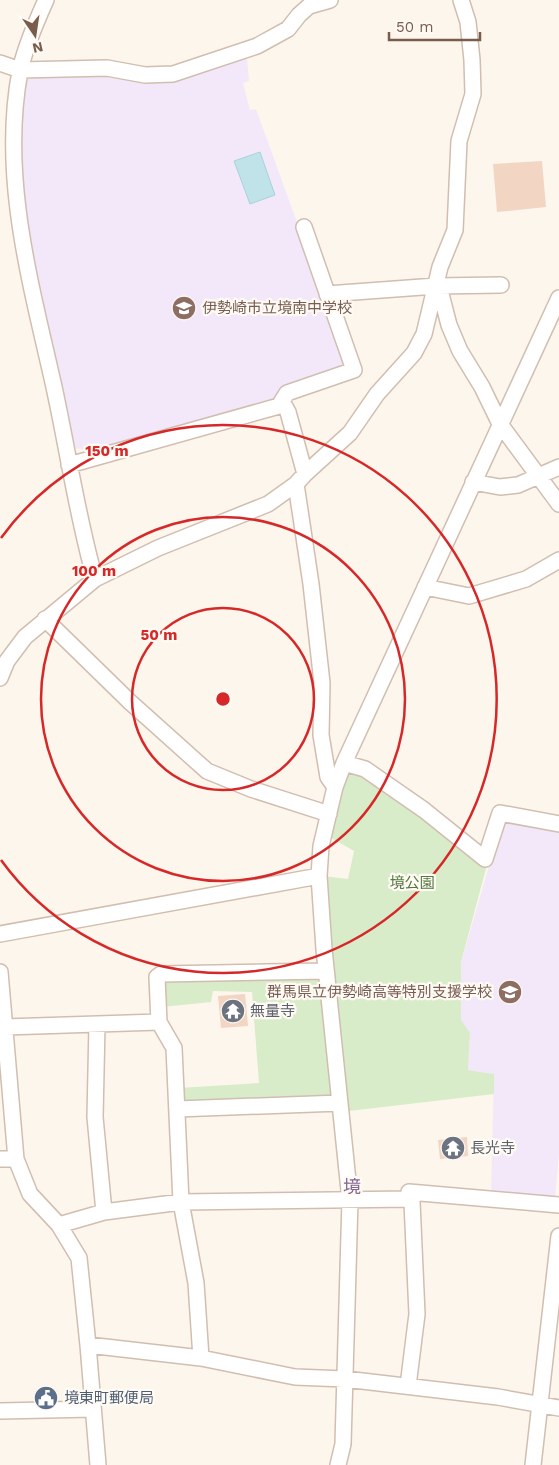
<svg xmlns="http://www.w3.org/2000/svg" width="559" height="1465" font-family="'Work Sans','Noto Sans JP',sans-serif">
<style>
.education{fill:#f3e8fa}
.green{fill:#d8ecc9}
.water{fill:#bfe3e8;stroke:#a5d3da}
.building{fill:#f3d5c3}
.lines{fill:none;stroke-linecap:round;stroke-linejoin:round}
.minor-casing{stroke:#d1beb0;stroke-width:18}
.minor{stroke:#fff;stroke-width:15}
.ring{fill:none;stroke:#d62828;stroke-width:2.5}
.labels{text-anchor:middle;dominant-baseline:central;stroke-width:4.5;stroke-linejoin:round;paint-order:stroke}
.education-label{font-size:15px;fill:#785e54;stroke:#fffaf3;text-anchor:start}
.park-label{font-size:15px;fill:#537a41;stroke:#fffaf3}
.worship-label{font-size:15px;fill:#5b616d;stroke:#fffaf3;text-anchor:start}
.service-label{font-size:15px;fill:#4e5e75;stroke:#fffaf3;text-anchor:start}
.quarter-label{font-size:18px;fill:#846695;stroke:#fffaf3}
.centre{fill:#d62828;stroke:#fffaf3;stroke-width:2.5}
.ring-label{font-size:15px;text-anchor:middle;font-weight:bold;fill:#d62828;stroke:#fffaf3;stroke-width:4.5;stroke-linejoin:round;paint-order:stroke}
</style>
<rect width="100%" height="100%" fill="#fdf6ec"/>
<!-- education -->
<path class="education" d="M240 56 247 58 249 81 243 83 250 110 256 109 349 366 284 388 279 391 271 403 97 451 73 448 26 250 16 172 21 84 28 77 106 73 146 81Z
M503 818 559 829V1154L555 1198 491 1192 494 1074 468 1070 470 1033 461 1021V962Z"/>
<!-- green -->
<path class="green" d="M347 773 366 775 487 865 461 962V1020L470 1033 468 1070 494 1074V1094L349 1111 323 876 348 879 354 851 328 836Z
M319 973 334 1099 179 1107V1088L259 1083 252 992 213 991 211 1002 162 1007 163 977Z"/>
<!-- water -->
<path class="water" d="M260 152 275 195 250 204 234 161Z"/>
<!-- building -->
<path class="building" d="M542 161 546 207 497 212 493 164Z
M245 994 248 1026 221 1028 218 996Z
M467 1137 468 1156 440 1159 438 1140Z"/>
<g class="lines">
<!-- minor casing -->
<g class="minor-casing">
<path id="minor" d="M46 0C36 22 25 47 20 71 0 177 31 284 54 387 68 451 77 516 95 579
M0 63 20 70 107 68 145 75 173 74 257 46 288 29 299 15 309 6 330 0
M435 291 441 294 449 325 460 351 482 387 500 424 559 504
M327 294 436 286 501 285
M282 401 288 412 305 474
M69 465 279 406 287 393 354 370 304 227
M473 482 500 487 518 485 559 467
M296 484 311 584 322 683 321 735 328 777 335 787
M425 587 469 596 526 579 559 560
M45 619 130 702 207 771 251 789 329 814
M0 678 7 661 25 637 95 579 158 548 268 504 296 484 305 474 350 433 377 394 414 353 424 334 440 267 455 230 459 141 473 94 472 60 468 22 461 0
M344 763 365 769 424 810 485 859 500 813 559 824
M0 934 319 876
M0 972 16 1159 30 1194 59 1225 79 1258 88 1345 98 1465
M159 1022 157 977 161 974 326 971
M97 1025 95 1117 104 1212
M5 1027 159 1022 174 1048 181 1202 196 1283 201 1358
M177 1109 340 1103
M0 1159H16
M59 1225 104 1212 181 1202 410 1199 409 1192 559 1205
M88 1345 201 1358 295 1377 345 1379 498 1397 559 1408
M408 1386 417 1314 412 1202 410 1199
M0 1411 93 1409
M338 1465 343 1444 350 1200 324 949 319 876 321 846 335 787 344 763 559 298
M533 1465 559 1236"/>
</g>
<!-- minor -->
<use href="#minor" class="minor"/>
</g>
<!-- distance rings -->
<g class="ring">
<circle cx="223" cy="699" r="91"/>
<circle cx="223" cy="699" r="182"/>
<path d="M1 538A274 274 0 1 1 1 860"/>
</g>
<!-- icons -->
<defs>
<g id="school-disc" transform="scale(1.25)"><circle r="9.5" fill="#8d6e63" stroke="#fffaf3"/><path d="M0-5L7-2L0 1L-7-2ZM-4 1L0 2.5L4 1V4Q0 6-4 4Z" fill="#fff"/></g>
<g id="temple-disc" transform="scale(1.25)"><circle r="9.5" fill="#6b7280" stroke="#fffaf3"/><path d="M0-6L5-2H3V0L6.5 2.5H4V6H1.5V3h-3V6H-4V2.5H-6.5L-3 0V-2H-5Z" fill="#fff"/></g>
<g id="civic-disc" transform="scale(1.25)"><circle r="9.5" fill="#5c6f8a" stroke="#fffaf3"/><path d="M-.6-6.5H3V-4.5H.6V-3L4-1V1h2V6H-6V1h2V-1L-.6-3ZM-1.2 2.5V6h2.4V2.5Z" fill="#fff"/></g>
</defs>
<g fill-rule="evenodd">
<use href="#school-disc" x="184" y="308"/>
<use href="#school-disc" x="510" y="992"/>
<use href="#temple-disc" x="233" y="1011"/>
<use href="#temple-disc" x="453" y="1148"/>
<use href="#civic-disc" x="46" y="1398"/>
</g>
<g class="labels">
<!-- education labels -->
<g class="education-label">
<text x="202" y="308">伊勢崎市立境南中学校</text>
<text x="492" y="992" text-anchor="end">群馬県立伊勢崎高等特別支援学校</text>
</g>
<!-- park labels -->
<g class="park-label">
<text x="412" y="883">境公園</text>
</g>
<!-- worship labels -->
<g class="worship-label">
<text x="250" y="1011">無量寺</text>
<text x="470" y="1148">長光寺</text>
</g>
<!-- service labels -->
<g class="service-label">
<text x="64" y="1398">境東町郵便局</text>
</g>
<!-- quarter labels -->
<g class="quarter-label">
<text x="352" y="1186">境</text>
</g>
</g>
<circle cx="223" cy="699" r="8" class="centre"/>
<g class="ring-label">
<text x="107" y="456">150 m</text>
<text x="94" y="576">100 m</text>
<text x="159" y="640">50 m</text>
</g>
<!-- north arrow -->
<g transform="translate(35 35) rotate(167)" stroke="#fffaf3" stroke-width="4" paint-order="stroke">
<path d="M0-4L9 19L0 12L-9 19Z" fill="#7a5c4d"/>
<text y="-8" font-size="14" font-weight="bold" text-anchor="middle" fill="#7a5c4d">N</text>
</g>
<!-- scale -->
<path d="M389 32v8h91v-8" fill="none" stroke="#7a5c4d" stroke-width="2.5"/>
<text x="396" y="32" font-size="15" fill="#7a5c4d" stroke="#fffaf3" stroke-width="4" paint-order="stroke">50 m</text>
</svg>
